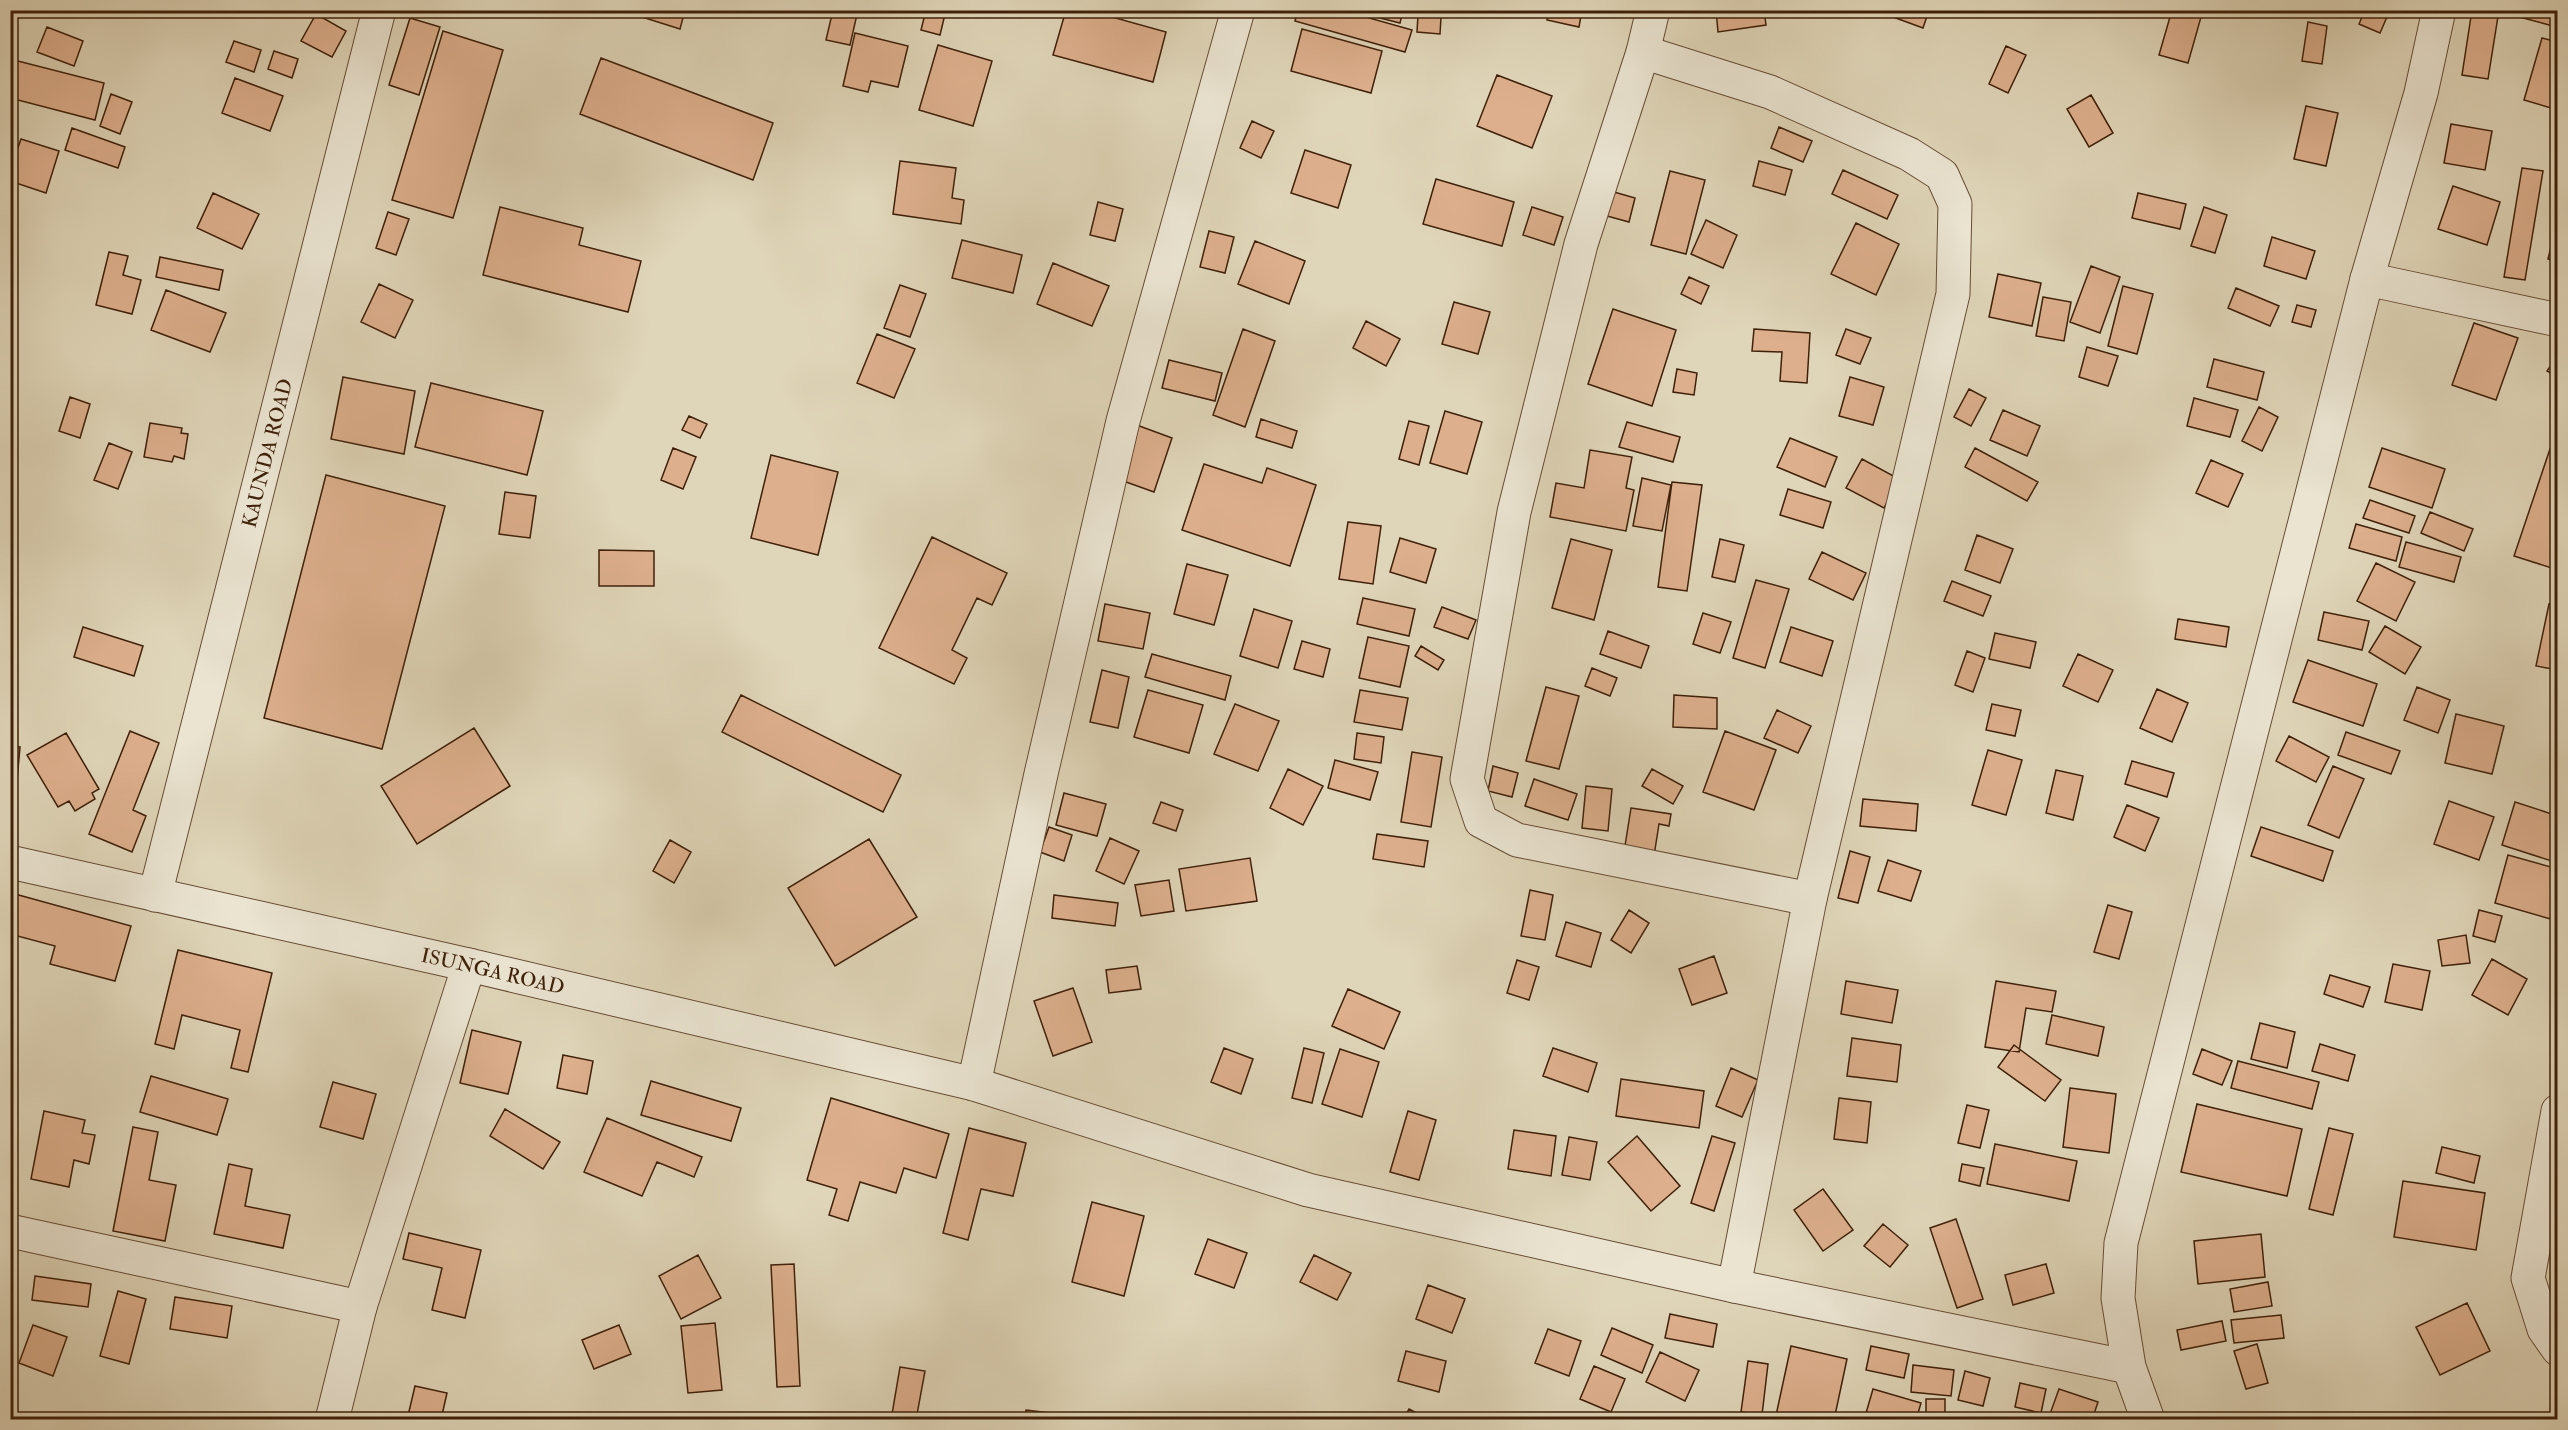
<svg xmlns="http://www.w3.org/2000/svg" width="2568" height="1430" font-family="'IM FELL Double Pica',serif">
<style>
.building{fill:#ddaf8d;stroke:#3f2009;stroke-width:1.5}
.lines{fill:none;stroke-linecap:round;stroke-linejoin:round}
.street-casing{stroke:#674d35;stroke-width:35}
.street{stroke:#eae4d1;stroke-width:33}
.labels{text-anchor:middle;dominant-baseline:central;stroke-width:4.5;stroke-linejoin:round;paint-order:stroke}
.street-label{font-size:20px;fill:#3f2009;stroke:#eae4d1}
</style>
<rect width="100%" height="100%" fill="#dfd5b8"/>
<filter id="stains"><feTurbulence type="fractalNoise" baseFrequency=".00333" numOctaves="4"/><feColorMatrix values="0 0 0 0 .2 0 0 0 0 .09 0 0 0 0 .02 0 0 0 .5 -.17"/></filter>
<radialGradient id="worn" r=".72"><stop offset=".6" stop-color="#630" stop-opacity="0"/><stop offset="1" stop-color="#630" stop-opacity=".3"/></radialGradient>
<!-- building -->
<path class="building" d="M620 10H685L680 29Z
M833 10H858L850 45 826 40Z
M926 10H946L940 35 921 30Z
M1066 10H1087L1166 32 1153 82 1053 55Z
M1298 10H1341L1412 30 1405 52 1295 21Z
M1348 10H1403L1400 23Z
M1549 10H1582L1579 27 1547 20Z
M1716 10H1764L1766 25 1718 32Z
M1874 10H1929L1923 28Z
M2172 10H2203L2188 63 2159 55Z
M2365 10H2390L2380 33 2359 24Z
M2472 10H2499L2488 79 2462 75Z
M2509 10H2557L2553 26 2508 14Z
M316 14 346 31 332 57 301 41Z
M1418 15 1441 17 1440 34 1417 32Z
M410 18 440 27 419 95 389 85Z
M2308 22 2327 26 2322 64 2302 61Z
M47 27 83 41 74 66 37 52Z
M1302 29 1382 51 1371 93 1291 71Z
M443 31 503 50 453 218 392 200Z
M855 33 908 46 898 87 871 81 868 92 843 86Z
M2542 38 2558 42V110L2524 100Z
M234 41 261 50 254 72 226 62Z
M938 45 992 61 973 126 919 110Z
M2006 46 2026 55 2008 93 1989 84Z
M274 51 298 59 292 78 268 69Z
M601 58 773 123 753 180 580 114Z
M10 59 104 83 95 120 10 98Z
M1497 75 1552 96 1532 148 1477 126Z
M235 78 283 96 270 131 222 113Z
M111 94 132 102 120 134 100 126Z
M2091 95 2113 133 2089 147 2067 109Z
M2306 106 2338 113 2326 166 2294 159Z
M1252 121 1274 131 1261 158 1240 148Z
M2451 124 2492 131 2485 170 2444 163Z
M1779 127 1812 141 1803 162 1771 148Z
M72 128 125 147 118 168 65 150Z
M21 139 59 151 46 193 10 181V171Z
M1305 150 1351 165 1338 208 1291 193Z
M900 161 956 168 952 198 964 200 961 224 893 214Z
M1759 161 1792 170 1785 195 1753 186Z
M2522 168 2543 171 2525 280 2504 277Z
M1843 170 1898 195 1887 219 1832 194Z
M1670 171 1705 180 1686 254 1651 245Z
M1436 179 1514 202 1502 246 1423 224Z
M2453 186 2500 202 2487 245 2438 229Z
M1614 192 1635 198 1629 222 1607 216Z
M213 193 259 214 242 249 197 228Z
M2138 193 2186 204 2180 229 2132 218Z
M1098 202 1123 209 1115 241 1090 235Z
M500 207 583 228 579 245 641 261 628 312 483 275Z
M1532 207 1563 217 1554 245 1523 235Z
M2204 207 2227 215 2215 253 2191 246Z
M388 212 409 219 396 255 376 248Z
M2558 218V262L2548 259Z
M1706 220 1737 235 1723 268 1691 254Z
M1856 223 1899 244 1876 295 1831 274Z
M1209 231 1234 237 1225 273 1200 267Z
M2272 237 2315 251 2306 279 2264 266Z
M962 240 1022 255 1013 293 952 278Z
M1255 241 1305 261 1289 304 1238 284Z
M109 252 128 256 123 275 141 280 132 314 96 305Z
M160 257 223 270 219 290 156 277Z
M1053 263 1109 286 1092 326 1037 304Z
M2091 266 2120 277 2100 333 2070 322Z
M1998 274 2041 283 2032 326 1989 317Z
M1689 277 1709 286 1701 304 1681 294Z
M379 284 413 300 395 338 361 322Z
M900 285 926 294 910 337 884 328Z
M2123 286 2153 294 2137 354 2108 346Z
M2236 288 2279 306 2270 326 2228 308Z
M166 290 226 313 210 352 151 330Z
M2043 297 2071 302 2064 341 2036 336Z
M1454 302 1490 312 1478 354 1442 344Z
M2297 305 2316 310 2311 327 2292 322Z
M1613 309 1676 330 1652 406 1588 384Z
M1366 321 1400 339 1386 366 1353 348Z
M2474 323 2518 338 2496 400 2452 385Z
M1243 329 1275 341 1245 427 1213 415Z
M1754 329 1810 333 1807 383 1780 381 1782 352 1752 351Z
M1846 329 1871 338 1860 364 1836 355Z
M877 334 915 349 894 398 857 383Z
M2087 347 2118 356 2108 386 2079 377Z
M2558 355V377L2547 371Z
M2214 359 2264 372 2257 400 2207 387Z
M1169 360 1222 373 1215 401 1162 388Z
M1677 369 1697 373 1694 395 1673 392Z
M343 377 415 391 404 454 331 439Z
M1850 377 1884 387 1873 425 1839 416Z
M431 383 543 411 527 475 415 447Z
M1969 389 1986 398 1971 426 1954 417Z
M70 397 90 404 80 438 59 431Z
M2194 398 2238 410 2230 437 2187 426Z
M2259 407 2278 417 2262 451 2242 441Z
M2003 410 2040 426 2027 456 1990 440Z
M1445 411 1482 422 1467 474 1430 463Z
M689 416 707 424 700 438 682 430Z
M1261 419 1297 431 1292 448 1256 437Z
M1409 421 1429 426 1419 465 1399 459Z
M1627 422 1680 437 1673 462 1619 447Z
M150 423 182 428 181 433 188 434 184 459 174 456 172 462 144 457Z
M1134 424 1172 438 1154 492 1115 478Z
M1790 438 1837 457 1825 487 1777 467Z
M109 443 132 452 118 489 94 480Z
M673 448 696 457 683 489 661 480Z
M1975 448 2038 482 2027 501 1965 467Z
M2382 448 2445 469 2432 508 2369 487Z
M2550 449 2558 451V570L2514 556Z
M1590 450 1632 457 1626 488 1634 490 1626 531 1550 517 1556 483 1584 488Z
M771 455 838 472 818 555 751 538Z
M1862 459 1899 479 1884 508 1846 488Z
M2211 460 2243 474 2228 507 2196 493Z
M1204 464 1262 483 1267 468 1316 485 1290 566 1182 530Z
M326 475 445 506 382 749 264 718Z
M1642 478 1671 485 1662 531 1633 526Z
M1672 482 1702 485 1687 591 1658 587Z
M1788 489 1831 502 1823 528 1780 515Z
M505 492 536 496 530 538 499 534Z
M2370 500 2415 516 2409 533 2363 518Z
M2430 512 2473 529 2464 551 2421 533Z
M1348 522 1381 526 1373 584 1339 579Z
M2356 524 2402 537 2396 561 2349 548Z
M1977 535 2013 549 2000 583 1965 570Z
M932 537 1007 573 992 605 977 598 952 650 967 658 954 684 879 648Z
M1400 538 1436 549 1426 583 1390 572Z
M1571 539 1612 550 1594 620 1552 608Z
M1720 539 1744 545 1735 582 1712 577Z
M2406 542 2461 557 2454 582 2399 567Z
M599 550 654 551V586H599Z
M1822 552 1866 573 1853 600 1809 579Z
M2376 563 2415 582 2396 621 2357 601Z
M1187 564 1228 575 1214 625 1174 614Z
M1756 580 1789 589 1765 668 1733 658Z
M1952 581 1991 596 1983 616 1944 601Z
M1363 598 1415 609 1409 636 1357 624Z
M1105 604 1150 613 1143 649 1098 641Z
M2549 604 2558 606V670L2536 666Z
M1442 607 1476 620 1468 639 1434 627Z
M1254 609 1292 621 1278 668 1240 656Z
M2324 612 2369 621 2362 650 2318 640Z
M1703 613 1731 622 1720 653 1693 644Z
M2178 619 2229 627 2226 647 2175 639Z
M2385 626 2421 647 2405 674 2369 652Z
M83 627 143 646 134 676 74 657Z
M1791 627 1833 641 1822 676 1780 662Z
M1608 631 1649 646 1641 668 1600 654Z
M1995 633 2036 642 2030 668 1989 659Z
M1368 637 1409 646 1400 687 1359 678Z
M1302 641 1330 649 1323 677 1294 669Z
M1421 646 1444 660 1438 670 1415 656Z
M1967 651 1985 658 1973 692 1955 685Z
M1152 654 1231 676 1225 700 1145 677Z
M2078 654 2113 670 2098 702 2063 686Z
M2308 660 2377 684 2363 726 2293 702Z
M1592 668 1617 678 1610 696 1585 686Z
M1102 670 1129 677 1118 728 1090 722Z
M1546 687 1579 696 1559 769 1526 761Z
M2417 687 2450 700 2438 733 2404 720Z
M2157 689 2188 703 2172 742 2140 728Z
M1148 690 1203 705 1189 753 1134 737Z
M1360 690 1408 698 1402 730 1354 722Z
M741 695 901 775 883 812 722 732Z
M1674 695 1717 698V729L1673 727Z
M1235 704 1279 721 1258 771 1214 754Z
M1992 704 2021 710 2015 736 1986 730Z
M1777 710 1811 726 1798 753 1764 738Z
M2456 714 2504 726 2492 774 2445 763Z
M474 728 510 786 417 844 381 786Z
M130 731 159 743 133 810 146 816 132 852 89 834Z
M1725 731 1776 750 1754 810 1703 792Z
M2346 732 2400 751 2391 774 2338 755Z
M66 733 99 789 92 793 95 799 75 811 69 801 58 807 27 755Z
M1357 733 1384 737 1381 763 1354 759Z
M2289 736 2329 757 2316 782 2276 761Z
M10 746 20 747 17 780 10 779Z
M1988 750 2022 760 2006 815 1972 805Z
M1412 752 1442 757 1431 827 1401 822Z
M1335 760 1378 772 1370 800 1328 788Z
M2132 761 2174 773 2167 797 2125 784Z
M1493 766 1518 773 1512 797 1488 791Z
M2333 766 2364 779 2339 838 2308 825Z
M1288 769 1323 786 1303 825 1270 808Z
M1652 769 1683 786 1673 804 1642 786Z
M2056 770 2083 776 2073 820 2046 813Z
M1534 779 1577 794 1568 820 1525 806Z
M1586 786 1612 789 1608 831 1582 828Z
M1064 793 1106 804 1097 836 1056 825Z
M1863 799 1918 804 1916 831 1860 826Z
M2449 801 2494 817 2479 860 2434 844Z
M1161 802 1183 810 1176 831 1153 823Z
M2515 802 2558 816V863L2502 845Z
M2127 805 2159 818 2145 851 2114 837Z
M1631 808 1671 814 1669 826 1659 824 1654 856 1624 852Z
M1049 827 1072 835 1064 861 1040 852Z
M2261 827 2333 851 2323 881 2251 856Z
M1377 834 1428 841 1424 867 1373 859Z
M1110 838 1139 851 1124 884 1096 871Z
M869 839 917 917 835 966 788 888Z
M670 840 691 852 674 883 653 871Z
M1850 851 1870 857 1858 903 1838 898Z
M2508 855 2558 869V907L2554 920 2495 903Z
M1250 858 1257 901 1186 911 1179 869Z
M1888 860 1921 871 1911 901 1878 891Z
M1169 880 1174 911 1141 916 1135 885Z
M1530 890 1553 895 1545 940 1521 936Z
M15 894 131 926 115 981 50 964 55 946 10 934V910Z
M1054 895 1118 903 1115 926 1052 918Z
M2108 905 2132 912 2119 959 2094 952Z
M1629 910 1649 923 1631 953 1611 940Z
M2479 910 2502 916 2495 942 2473 936Z
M1566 922 1601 933 1591 967 1556 956Z
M2466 935 2470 963 2442 966 2438 940Z
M178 950 272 973 248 1072 231 1068 240 1030 182 1015 174 1049 155 1044Z
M1714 956 1727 993 1692 1005 1679 969Z
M2492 959 2527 979 2508 1015 2472 995Z
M1517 960 1539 967 1529 1000 1507 993Z
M2393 964 2430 971 2422 1010 2385 1002Z
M1137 966 1141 989 1109 993 1106 970Z
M2330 975 2370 987 2363 1007 2324 994Z
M1846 981 1898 990 1892 1023 1841 1014Z
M1996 981 2056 991 2052 1012 2026 1008 2019 1052 1985 1047Z
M1073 988 1092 1042 1053 1056 1034 1001Z
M1348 989 1400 1012 1384 1049 1332 1026Z
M2052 1015 2104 1027 2098 1056 2046 1044Z
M2260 1023 2295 1032 2287 1068 2251 1059Z
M472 1030 521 1042 508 1094 460 1083Z
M1852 1038 1901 1045 1897 1082 1847 1076Z
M2320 1044 2355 1055 2348 1081 2312 1071Z
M2014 1045 2061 1080 2045 1101 1998 1067Z
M1224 1048 1253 1059 1241 1094 1211 1082Z
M1304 1048 1324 1053 1312 1103 1292 1098Z
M1553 1048 1597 1063 1588 1092 1543 1076Z
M1340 1049 1379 1062 1362 1117 1322 1104Z
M2202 1049 2232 1061 2222 1085 2193 1074Z
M563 1055 593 1061 587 1094 557 1088Z
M2238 1061 2319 1082 2312 1109 2231 1088Z
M1731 1068 1758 1080 1742 1117 1716 1106Z
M151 1076 228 1099 217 1135 140 1112Z
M1621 1079 1704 1091 1699 1128 1616 1116Z
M651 1081 741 1108 731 1141 641 1115Z
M333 1082 376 1094 363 1139 320 1127Z
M2070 1088 2116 1094 2109 1153 2063 1147Z
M831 1098 949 1134 936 1178 904 1168 896 1193 860 1182 848 1221 829 1215 837 1189 807 1180Z
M1839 1098 1871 1102 1867 1143 1834 1139Z
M2197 1104 2302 1129 2287 1196 2181 1172Z
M1967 1105 1989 1110 1980 1148 1958 1143Z
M505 1109 560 1142 543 1169 490 1136Z
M44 1111 85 1120 82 1133 95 1135 89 1164 74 1160 69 1187 31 1179Z
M1408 1111 1436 1120 1419 1180 1390 1172Z
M607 1118 702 1157 694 1177 657 1162 642 1196 584 1172Z
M133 1127 158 1132 149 1180 176 1185 165 1241 113 1231Z
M969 1128 1026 1143 1013 1196 981 1189 968 1240 943 1233Z
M2329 1128 2353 1134 2333 1215 2309 1209Z
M1514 1130 1556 1136 1551 1176 1508 1169Z
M1637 1136 1680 1186 1651 1211 1608 1162Z
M1712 1136 1735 1143 1714 1211 1691 1203Z
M1569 1137 1597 1142 1590 1180 1562 1175Z
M1995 1144 2077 1161 2069 1201 1987 1184Z
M2442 1147 2480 1156 2474 1183 2436 1173Z
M229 1164 252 1169 245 1206 290 1215 283 1248 214 1234Z
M1962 1164 1984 1168 1980 1186 1959 1181Z
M2403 1181 2485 1193 2476 1250 2394 1237Z
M1823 1189 1853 1230 1823 1251 1794 1210Z
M1092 1202 1144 1216 1124 1296 1072 1282Z
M1956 1219 1983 1299 1957 1308 1930 1228Z
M1883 1224 1908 1245 1890 1267 1864 1246Z
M409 1233 481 1250 465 1318 432 1310 442 1268 403 1259Z
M2261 1234 2265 1277 2198 1284 2194 1241Z
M1208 1239 1247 1253 1234 1288 1195 1274Z
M698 1255 721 1298 681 1319 659 1276Z
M1314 1255 1351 1273 1337 1300 1300 1282Z
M794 1264 800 1386 777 1387 771 1265Z
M2046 1264 2054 1293 2013 1305 2005 1275Z
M35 1276 91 1284 88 1307 32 1300Z
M2268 1282 2272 1306 2234 1312 2230 1289Z
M1428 1285 1465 1299 1452 1333 1416 1319Z
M118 1291 146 1299 129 1364 100 1356Z
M175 1297 232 1306 227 1338 170 1329Z
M2467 1303 2490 1351 2440 1375 2416 1327Z
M1670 1314 1717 1324 1713 1347 1665 1338Z
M2281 1315 2284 1338 2234 1343 2231 1320Z
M2222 1321 2226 1341 2181 1350 2177 1330Z
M715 1323 722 1390 688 1393 681 1326Z
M33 1325 67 1337 53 1376 19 1363Z
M619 1325 631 1354 594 1369 582 1340Z
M1612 1328 1653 1345 1642 1373 1601 1355Z
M1548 1329 1581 1341 1569 1376 1535 1363Z
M2257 1344 2268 1383 2246 1389 2234 1351Z
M1791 1346 1847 1359 1834 1420H1775Z
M1871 1346 1909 1354 1904 1378 1866 1370Z
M1406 1351 1446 1361 1439 1392 1398 1381Z
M1660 1352 1699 1370 1685 1401 1646 1382Z
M1748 1361 1768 1364 1762 1415 1741 1412Z
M1913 1365 1954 1370 1951 1396 1911 1392Z
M1594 1366 1625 1379 1611 1412 1580 1399Z
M900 1367 925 1371 916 1420H891Z
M1965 1371 1990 1378 1983 1406 1958 1400Z
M2020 1383 2046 1389 2041 1413 2015 1407Z
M415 1386 447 1393 442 1415 456 1420H407Z
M1873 1389 1921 1403 1916 1420H1864Z
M2059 1389 2098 1402 2092 1420H2065L2050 1414Z
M1926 1399H1945V1415L1926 1416Z
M1409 1409 1430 1420H1403Z
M1026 1410 1089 1418V1420H1025Z"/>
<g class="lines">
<!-- street casing -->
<g class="street-casing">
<g id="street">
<path d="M1653 10 1643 52 1581 244 1514 512 1467 779 1481 821 1517 840 1810 899"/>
<path d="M1643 52 1770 92 1909 154 1942 175 1955 204 1953 294 1810 899 1734 1286"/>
<path d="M2367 279 2558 320"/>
<path id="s1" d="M10 862 469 965 974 1084 1308 1190 1734 1286 2129 1367"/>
<path id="s2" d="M155 895 379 10"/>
<path d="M974 1084 1041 774 1123 421 1238 10"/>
<path d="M2558 1111 2528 1278 2544 1329 2558 1349"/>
<path d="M10 1231 360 1307"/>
<path d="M332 1420 360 1307 469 965"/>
<path d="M2148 1420 2129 1367 2118 1298 2121 1243 2367 279 2421 93 2439 10"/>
</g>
</g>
<!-- street -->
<use href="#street" class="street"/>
</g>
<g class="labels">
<!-- street labels -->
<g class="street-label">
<text stroke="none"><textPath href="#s2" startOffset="456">KAUNDA ROAD</textPath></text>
<text stroke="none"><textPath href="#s1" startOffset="495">ISUNGA ROAD</textPath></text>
</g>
</g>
<!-- margin -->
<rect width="2568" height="1430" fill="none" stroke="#dfd5b8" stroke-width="36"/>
<rect x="12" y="12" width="2544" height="1406" fill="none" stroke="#3f2009" stroke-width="3"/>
<rect x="18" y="18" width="2532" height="1394" fill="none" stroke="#3f2009" stroke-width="1.5"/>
<rect width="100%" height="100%" filter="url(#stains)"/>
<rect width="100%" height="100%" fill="url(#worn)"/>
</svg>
